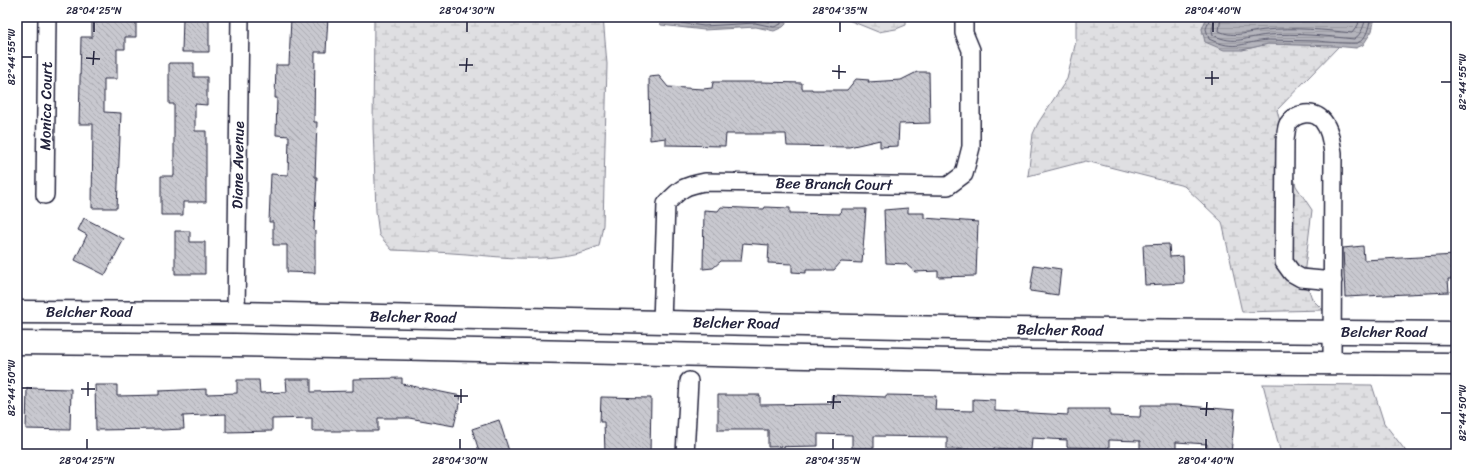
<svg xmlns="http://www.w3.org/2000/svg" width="1473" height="471" font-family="Sriracha,sans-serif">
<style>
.wetland{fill:url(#wetland-marsh);stroke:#80808e}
.water{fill:url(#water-rules);stroke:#7a7a88}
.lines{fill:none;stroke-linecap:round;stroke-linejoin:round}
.shore{stroke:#5c5c6f;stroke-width:1}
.building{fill:url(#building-back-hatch);stroke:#22223b}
.minor-casing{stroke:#22223b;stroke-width:20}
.major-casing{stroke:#22223b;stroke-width:25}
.minor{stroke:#fff;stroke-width:17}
.major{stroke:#fff;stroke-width:22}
.ticks{fill:none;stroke:#22223b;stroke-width:1.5}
.labels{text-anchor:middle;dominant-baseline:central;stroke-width:3;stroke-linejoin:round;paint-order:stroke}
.street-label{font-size:15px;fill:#22223b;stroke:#fff}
.neatline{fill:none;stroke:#22223b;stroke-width:1.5}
.ticks-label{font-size:10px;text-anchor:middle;fill:#22223b}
</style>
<defs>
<pattern id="wetland-marsh" width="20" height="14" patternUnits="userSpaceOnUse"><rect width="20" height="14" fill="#dfdfe2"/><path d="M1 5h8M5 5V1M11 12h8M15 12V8" fill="none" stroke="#bfbfc3"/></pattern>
<pattern id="water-rules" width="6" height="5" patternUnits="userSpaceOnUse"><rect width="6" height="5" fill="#b4b4bc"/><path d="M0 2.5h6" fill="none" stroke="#9a9aa2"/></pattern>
<pattern id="building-back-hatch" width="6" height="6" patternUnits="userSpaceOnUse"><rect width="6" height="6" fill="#c8c8cf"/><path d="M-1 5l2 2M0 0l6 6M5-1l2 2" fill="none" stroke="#acacb3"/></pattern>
</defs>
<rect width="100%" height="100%" fill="#fff"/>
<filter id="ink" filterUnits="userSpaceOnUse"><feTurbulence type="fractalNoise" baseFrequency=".025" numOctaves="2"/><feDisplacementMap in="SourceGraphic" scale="8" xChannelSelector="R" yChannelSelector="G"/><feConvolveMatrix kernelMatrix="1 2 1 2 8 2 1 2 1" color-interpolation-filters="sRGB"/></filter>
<g filter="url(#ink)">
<!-- wetland -->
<path class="wetland" d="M374 17H603L607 64 603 225 599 246C556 264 511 258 466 254 441 252 416 251 392 250L379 235 376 211 373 127Z
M841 17H906V25L896 29 878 32Z
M1076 17H1207L1202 29 1242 50 1268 44 1339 46 1277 110 1296 186 1312 210 1304 275 1312 299 1323 310 1242 312 1222 222 1184 186 1086 161 1028 176 1033 134 1038 123 1067 79 1076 41Z
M1263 384 1372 385 1384 423 1408 454H1281Z"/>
<!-- water -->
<path class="water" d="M658 17H785L786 24 783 27 774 31 756 27 704 30 661 25Z
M1207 17H1375L1372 31 1363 45 1356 48 1334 46 1268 44 1242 50H1224L1205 42 1202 29Z"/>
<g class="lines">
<!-- shore -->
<path class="shore" d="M662 17 665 21 704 26 755 23 774 27 781 24V17
M670 17 704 21 755 18 773 22 776 20V17
M1210 17 1206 29 1209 39C1237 52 1242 42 1268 40 1285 40 1301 41 1318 41 1324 42 1354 44 1357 43 1367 40 1369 25 1371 17
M1215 17 1212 30 1213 35C1236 46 1245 37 1268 35 1296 33 1326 36 1354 39 1362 34 1364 25 1366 17
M1221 17 1219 31C1235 39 1250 31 1266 30 1294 27 1325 30 1352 33L1358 25 1360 17"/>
</g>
<!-- building -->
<path class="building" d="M92 17H136V37H125V49H117V79H104V112L121 113 117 208H92L93 124H79L81 37H92Z
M183 17 209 18V52H182Z
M291 17H328L326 52H315L314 122H317L315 177H317L314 231H315V273L287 272V245H273V222H269L271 174 288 175 289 136 276 135 277 98H275L276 65H289Z
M169 63H194V77H207V105L195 104V131H206V202H183V215H161V176H174V104H169Z
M917 72H929L930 123 899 124 898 146 880 147V140L849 147 787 146 786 134H726L725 146 666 145V138L650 140 649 77 659 76 668 87 703 89 712 88 713 82H762L802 83V89H812V90H847L856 79 869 80 868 82 901 80Z
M721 207 764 209 765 207 790 208V213L840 214 841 209H866L862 263 841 262 834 270H806V273L792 272V264L768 263 769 245 743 243 741 261H721L713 268 703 269 704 210 718 211Z
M908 208V213H924V218L978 222 976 276 938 277V271L915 272 906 264 886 263 884 210Z
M84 218 124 239 105 275 75 260 87 235 78 230Z
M175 231H190V242H205V274H175Z
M1169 244 1170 257 1183 256 1184 283 1145 285 1143 245Z
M1363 246 1364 260 1456 255V279H1448L1449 292 1345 297 1343 248Z
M1034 265 1061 269 1058 295 1030 291Z
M402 378V384L461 396 454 426 409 418H378V431H312V418L272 419V431L226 432V414L183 416 184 429 161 430 160 429 96 430 95 385H117V396L159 395V391L206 389V394L237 393V380H259L260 393 287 392 286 379H311V392L353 391V379Z
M27 388 71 389 70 430 26 429Z
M718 395H760V405L831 404 832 395 886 397V395L936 396 935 410 973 411V399L995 400V411L1068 415V409H1110V416L1140 417 1141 405H1176L1235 410 1231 454H1206L1207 444 1176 442V453H1140V441L1109 440V448L1067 447V440L1032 438 1031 450 994 448V450L947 449V437L874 436V448H852V435L818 434V446L768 447V430H718Z
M601 397 651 398 650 454H605L604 422H600Z
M499 420 510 454H480L472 429Z"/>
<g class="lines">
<!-- minor casing -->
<g class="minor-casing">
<path id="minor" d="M45 195 47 17
M236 313 240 17
M662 322 666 204C681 188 684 186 705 182L948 186 964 174 971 147V50L964 33V17
M1332 363 1333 153C1331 141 1330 130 1323 121 1314 109 1295 113 1288 124 1286 128 1286 135 1285 140L1284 262 1292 273 1301 278 1333 281
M685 454 689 381"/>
</g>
<!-- major casing -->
<g class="major-casing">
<path id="major" d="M17 312 236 313 1001 329 1456 333
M17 343 235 345 1002 361 1456 364"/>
</g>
<!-- minor -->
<use href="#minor" class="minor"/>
<!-- major -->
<use href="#major" class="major"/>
</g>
</g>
<!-- ticks -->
<path class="ticks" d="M94 32V22M467 32V22M840 32V22M1213 32V22M22 57H32M86 58 100 59M93 65 94 51M459 65H473M832 71 846 72M466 72 467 58M1205 78H1219M839 79V65M1441 82H1451M1212 85V71M22 388H32M81 389H95M88 396V382M454 396H468M827 402H841M461 403V389M833 409 834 395M1200 409H1214M1441 413H1451M1206 416 1207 402M87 449V439M460 449V439M833 449V439M1206 449V439"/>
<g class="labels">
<!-- street labels -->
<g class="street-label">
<text transform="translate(46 106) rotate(-89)">Monica Court</text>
<text transform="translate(238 165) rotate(-89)">Diane Avenue</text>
<text transform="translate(834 184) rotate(1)">Bee Branch Court</text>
<text x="89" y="312">Belcher Road</text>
<text transform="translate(413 317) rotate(1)">Belcher Road</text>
<text transform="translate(736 323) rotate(1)">Belcher Road</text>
<text transform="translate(1060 330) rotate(1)">Belcher Road</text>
<text x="1384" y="332">Belcher Road</text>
</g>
</g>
<!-- margin -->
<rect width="1473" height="471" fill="none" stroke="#fff" stroke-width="44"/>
<rect x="22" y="22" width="1429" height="427" class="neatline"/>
<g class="ticks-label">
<text x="94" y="14">28°04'25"N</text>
<text x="467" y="14">28°04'30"N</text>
<text x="840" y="14">28°04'35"N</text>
<text x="1213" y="14">28°04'40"N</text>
<text transform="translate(11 57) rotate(-90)" y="4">82°44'55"W</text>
<text transform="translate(1462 82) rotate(-90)" y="4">82°44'55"W</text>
<text transform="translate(11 388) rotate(-90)" y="4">82°44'50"W</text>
<text transform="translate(1462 413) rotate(-90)" y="4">82°44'50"W</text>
<text x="87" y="464">28°04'25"N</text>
<text x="460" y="464">28°04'30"N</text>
<text x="833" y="464">28°04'35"N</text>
<text x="1206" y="464">28°04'40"N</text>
</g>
</svg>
